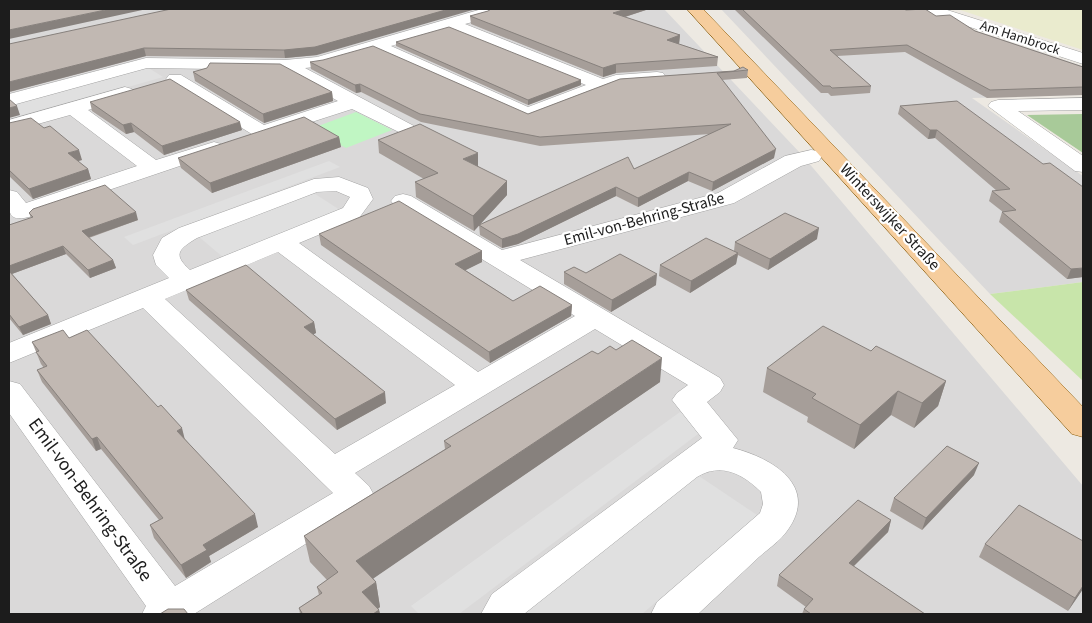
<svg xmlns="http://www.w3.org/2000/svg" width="1092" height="623" font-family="'Source Sans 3',sans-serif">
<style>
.residential{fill:#dad9d9}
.farmland{fill:#eaebce}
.grass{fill:#c8e5aa}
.forest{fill:#a8ca99}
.park{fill:#c0f6c3}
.parking{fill:#e0e0e0}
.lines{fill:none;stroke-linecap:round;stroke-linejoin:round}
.minor-casing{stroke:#a3a3a3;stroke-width:1}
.major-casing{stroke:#8b5c08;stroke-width:1}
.minor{fill:#fff;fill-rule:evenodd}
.major{fill:#f6cd9d;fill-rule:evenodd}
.wall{fill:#a69e99}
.shaded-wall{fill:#87817d}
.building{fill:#c1b8b2;stroke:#87817d}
.labels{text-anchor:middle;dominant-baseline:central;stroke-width:4.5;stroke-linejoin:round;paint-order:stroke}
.far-street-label{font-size:14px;fill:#1c1c1c;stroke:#fff}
.street-label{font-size:16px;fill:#1c1c1c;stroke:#fff}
.near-street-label{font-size:19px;fill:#1c1c1c;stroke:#fff}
</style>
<rect width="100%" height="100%" fill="#ede9e2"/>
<!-- residential -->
<path class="residential" d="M9 9H664L802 155 1083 486V614H9Z
M721 9H911L1083 66V95L972 98 1083 176V282L990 294Z"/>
<!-- farmland -->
<path class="farmland" d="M957 9H1083V50Z"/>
<!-- grass -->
<path class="grass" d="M1083 282V381L990 294Z"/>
<!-- forest -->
<path class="forest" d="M1083 114V153L1027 115Z"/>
<!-- park -->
<path class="park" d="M356 112 392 130 346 148 310 129Z"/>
<!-- parking -->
<path class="parking" d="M147 67 163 77 9 121V104Z
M329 161 340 167 133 245 124 237Z
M312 192 340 210 224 258 198 236Z
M680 412 706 428 459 614H419L411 606Z
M696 474 757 515 642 614H528L524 611Z"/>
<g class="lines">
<!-- minor casing -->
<g class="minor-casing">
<path id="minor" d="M482 9H502L487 18 465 24 603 79 616 75 657 72 663 73 666 77 663 81 619 85 527 120 374 51 324 66 305 68 414 126 417 130 414 134 407 136 352 109 262 138 255 136 169 83 166 79 169 75H181L264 125 338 101 282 70 147 68 9 106V94L146 58 285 60 317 57ZM449 29 586 85 528 107 391 46Z
M921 9H944L1083 53V64L924 12Z
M125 87 132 89 134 93 132 97 88 110 156 160 214 142 221 144 224 148 221 152 29 217C5 223 9 208 9 190L17 192 26 203 137 166 70 115 9 132V120Z
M1083 98V110L1018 111 1083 156V172L1075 171 988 106 991 102 998 100Z
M811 150 819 151 822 156 819 161 801 166 734 203 520 260 720 378 724 385 720 392 707 402 738 440 733 448C772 458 820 486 787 531 780 541 768 549 759 557 739 576 718 595 698 614H651L657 602 760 513 763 504 761 492C743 474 721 462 697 477L524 614H481L492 594 702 438 672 400 677 393 688 385 595 329 355 473 369 486 374 495 369 504 194 614H142L146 606 9 413V381L20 384 175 586 333 493 143 308 9 363V343L169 278 156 265 153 255 162 238 179 228 314 179 339 177 368 188 373 199 359 218 299 243 478 372 575 316 395 206 391 201 395 196 403 194 411 196 502 250 718 193 785 156ZM336 191 350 197 343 208 190 270C172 254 179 249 197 238L317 192ZM278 252 455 385 335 454 165 299Z"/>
</g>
<!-- major casing -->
<g class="major-casing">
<path id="major" d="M687 9H703L1083 407V437L1072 434Z"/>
</g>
<!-- minor -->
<use href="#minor" class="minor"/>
<!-- major -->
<use href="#major" class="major"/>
</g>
<!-- wall -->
<path class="wall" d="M171 9 317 55 285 58 146 56 9 92Z
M491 9H649L625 17 680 35 679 44 718 57 717 66 616 73 603 77 471 24 470 16 488 11Z
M734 9H904L906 10 936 16 975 31 1083 67V95L987 98 905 52 837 56 871 86 870 93 831 96 828 93H821Z
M396 42 581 80V85L528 105 396 46Z
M310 62 528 114 620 79 748 70 747 78 722 80 774 158 712 191 688 181 638 207 616 196 518 244 502 248 480 235 479 225 634 169 710 134 540 146 421 122 361 92 356 93 311 69Z
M193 72 332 92 333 101 264 123 195 81Z
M957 101 1083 277 1067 279 999 222 1002 212H1003L989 201 992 191H997L935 138 928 139 898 114 900 106Z
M90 102 242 130 164 155 134 132 126 134 92 111Z
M9 123 82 160 77 161 88 169 91 179 33 199 9 176Z
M339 137 341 147 212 193 181 168 178 158Z
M378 140 478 166 507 195 474 231 416 197 415 182 424 179 379 153Z
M29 213 138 220 89 238 113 260 116 268 90 278 66 254 12 274 48 315 51 324 23 335 9 318V225L31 218Z
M319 234 482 251V262L465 270 513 301 572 305 571 316 490 363 321 245Z
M817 239 768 270 738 255 736 264 690 293 659 276 660 265 734 251 735 242Z
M564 272 656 285 611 312 564 284Z
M186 290 314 322 316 333 313 334 386 403 337 430 189 300Z
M69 338 185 439 258 527 209 556 211 562 186 578 154 538 150 525 159 520 101 449 96 451 42 382 37 370 44 368 41 364 32 342Z
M871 351 946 381 938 406 914 428 891 415 854 449 807 422 808 417 763 392 767 368Z
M598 354 660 382 373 578 376 582 380 607 378 609 379 610 380 614H300L299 608 319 595 317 587 327 580 310 562 304 536 445 449 444 441Z
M974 475 922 530 890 511 894 498Z
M891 520 888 532 853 566 925 614H802L804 609 806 607 777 586 779 575Z
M1083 541V589L1068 611 979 557 985 544Z"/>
<!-- shaded-wall -->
<path class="shaded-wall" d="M110 9H147L9 39V30Z
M449 9H476L317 55 285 58 284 50Z
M626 9H649L612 21 613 13Z
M680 35 679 44 666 49 667 40Z
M144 48 146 56 9 92V82Z
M616 64V73L603 77V68Z
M581 80V85L528 105V100Z
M360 84 361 92 356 93 355 85Z
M332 92 333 101 264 123 263 114Z
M17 106 20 115 9 118V108Z
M240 122 242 130 164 155 162 146Z
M131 123 134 132 126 134 123 125Z
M930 130H937L935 138 928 139Z
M339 137 341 147 212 193 210 183Z
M776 149 774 158 712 191 713 182Z
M79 150 82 160 71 163 68 153Z
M478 153V167L463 159Z
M88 169 91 179 33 199 29 189Z
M689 172 688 181 638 207V198Z
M507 181V195L474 231 473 216Z
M616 187V196L518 244 502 248V239Z
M136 212 138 220 84 239 82 231Z
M819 228 817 239 768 270 770 259Z
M63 246 66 254 9 275V266Z
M482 251V262L456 275 455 264Z
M738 253 736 264 690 293 691 281Z
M113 260 116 268 90 278 88 270Z
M1083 268V277L1067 279 1071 269Z
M657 274 656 285 611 312 612 300Z
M572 305 571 316 490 363 489 352Z
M48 315 51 324 23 335 19 327Z
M314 322 316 333 306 338 304 327Z
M662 358 660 382 361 587 356 561Z
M946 381 938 406 914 428 922 403Z
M898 391 891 415 854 449 860 425Z
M385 392 386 403 337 430 335 419Z
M182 428 185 440 177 431Z
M97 437 101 449 96 451 92 439Z
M979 463 974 475 922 530 926 518Z
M255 514 258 527 209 556 211 562 186 578 181 565 203 545Z
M891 520 888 532 845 575 849 563Z
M376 582 380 607 371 614 362 592Z
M1083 586V589L1068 611 1075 598Z
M379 610 380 614H373Z"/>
<!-- building -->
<path class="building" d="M9 9H110L9 30Z
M171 9H449L315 47 284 50 144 48 9 82V44Z
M491 9H626L613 13 680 35 667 40 718 57 616 64 603 68 470 16 488 11Z
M742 9H904L906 10 925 9 936 16 950 15 975 31 1083 67V87L990 90 907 45 830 50 871 86 832 88 830 86H823Z
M449 27 581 80 528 100 396 42Z
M373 46 528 114 620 79 734 71 743 67 748 70 717 73 776 149 713 182 689 172 638 198 616 187 518 234 502 239 479 225 628 157 634 169 731 124 540 137 420 114 360 84 355 85 310 62 323 60Z
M210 63 280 64 332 92 263 114 193 72 207 68Z
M170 79 240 122 162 146 131 123 123 125 90 102Z
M9 99 17 106 9 108Z
M957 101 1043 164 1050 163 1083 187V268L1071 269 1002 212 1016 210 992 191 1010 189 937 130H930L900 106Z
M304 117 339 137 210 183 178 158Z
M31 118 44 128 50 126 79 150 68 153 88 169 29 189 9 170V123Z
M420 124 478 153 463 159 507 181 473 216 415 182 438 173 378 140Z
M105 185 136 212 82 231 113 260 88 270 63 246 9 266V225L33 217 29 213 33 209Z
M399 201 482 251 455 264 513 301 540 286 572 305 489 352 319 234Z
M785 213 819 228 770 259 735 242Z
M706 238 738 253 691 281 660 265Z
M620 254 657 274 612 300 564 272 574 267 586 273Z
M246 265 314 322 304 327 385 392 335 419 186 290Z
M9 271 48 315 19 327 9 314Z
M823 326 871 351 876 346 946 381 922 403 898 391 860 425 812 398 816 394 767 368Z
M63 330 69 338 87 330 158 407 161 405 182 428 177 431 255 514 203 545 207 550 181 565 150 525 163 518 97 437 92 439 37 370 47 366 36 352 39 351 32 342Z
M632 340 662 358 356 561 376 582 362 592 379 610 373 614H300L302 613 299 608 322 593 317 587 338 572 304 536 451 446 444 441 592 351 598 354 610 346 616 350Z
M947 446 979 463 926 518 894 498Z
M858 500 891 520 849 563 925 614H811L804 609 813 599 779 575Z
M1019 505 1083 541V586L1075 598 985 544Z
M168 609H184L188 614H160Z"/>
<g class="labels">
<!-- far-street labels -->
<g class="far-street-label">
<text transform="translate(1020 38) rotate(18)">Am Hambrock</text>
</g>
<!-- street labels -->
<g class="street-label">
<text transform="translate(890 217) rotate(47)">Winterswijker Straße</text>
<text transform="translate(644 219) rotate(-15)">Emil-von-Behring-Straße</text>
</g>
<!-- near-street labels -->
<g class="near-street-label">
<text transform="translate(90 500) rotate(54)">Emil-von-Behring-Straße</text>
</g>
</g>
<!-- border -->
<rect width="1092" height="623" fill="none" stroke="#1c1c1c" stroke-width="20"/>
</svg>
